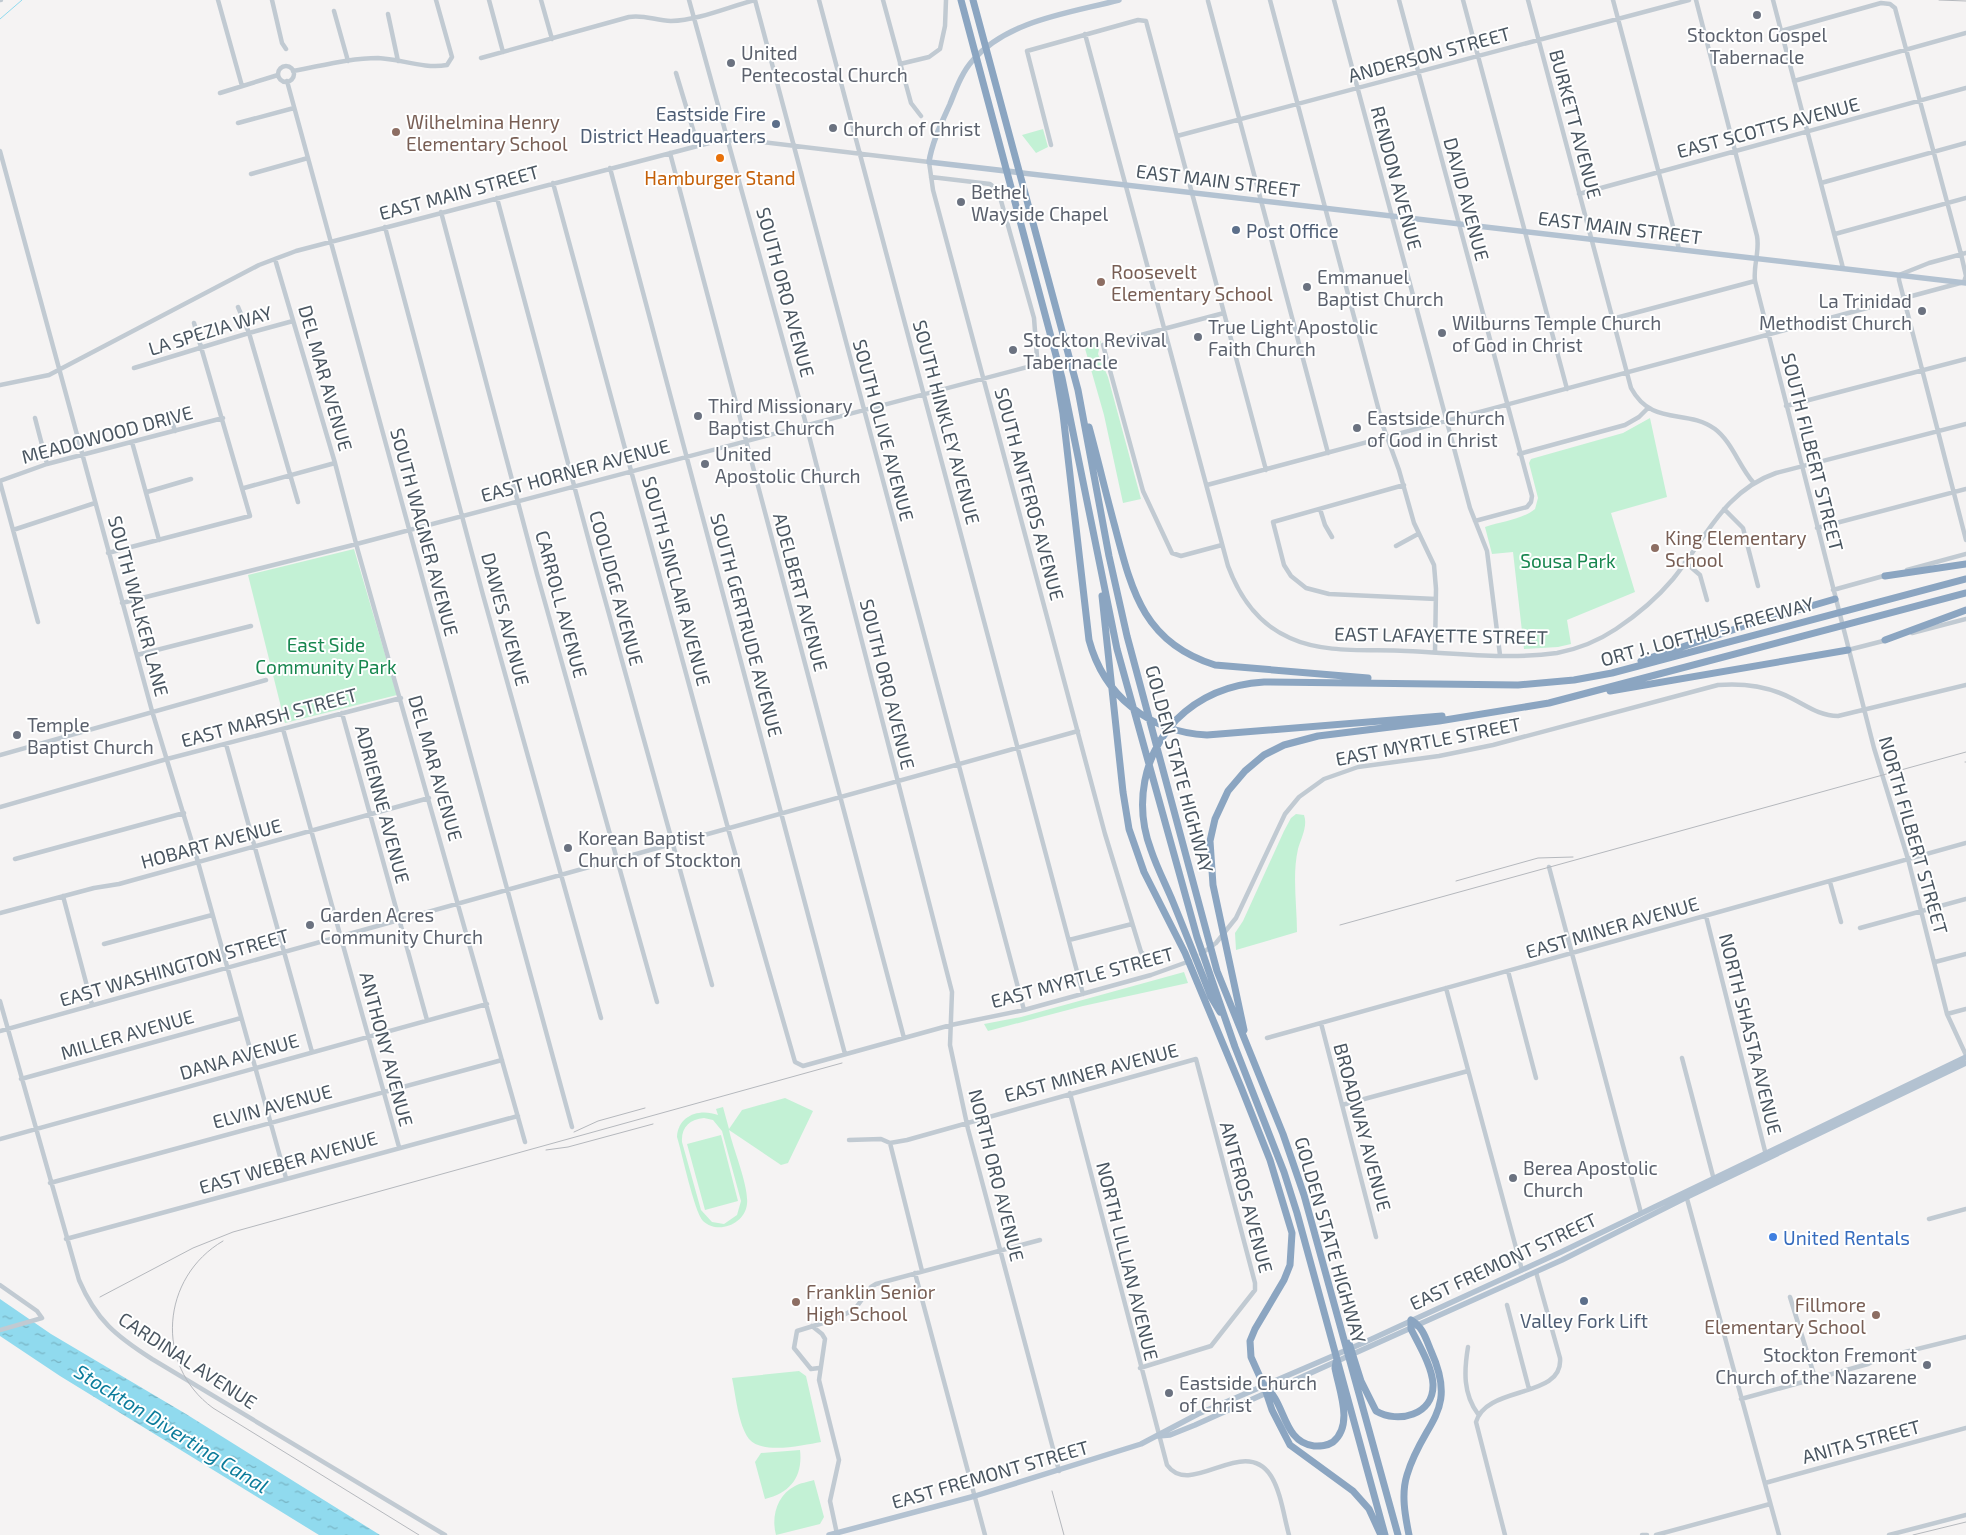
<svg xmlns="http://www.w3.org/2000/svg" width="1966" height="1535" font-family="'Exo 2',sans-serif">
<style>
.green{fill:#c3f1d5;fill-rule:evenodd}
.water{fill:url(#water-ripples)}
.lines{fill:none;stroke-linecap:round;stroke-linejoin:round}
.stream{stroke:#90daee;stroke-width:1}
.minor{stroke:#c1cad2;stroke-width:4.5}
.major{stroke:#b3c2d1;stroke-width:5.5}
.highway{stroke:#8ba5c1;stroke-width:7}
.rail{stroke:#b5b8bd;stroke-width:1}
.worship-dot{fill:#6b7280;stroke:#fff;stroke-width:2}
.service-dot{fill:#5c6f8a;stroke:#fff;stroke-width:2}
.education-dot{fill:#8d6e63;stroke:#fff;stroke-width:2}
.food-dot{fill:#e8710a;stroke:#fff;stroke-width:2}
.shop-dot{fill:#3f7fe0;stroke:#fff;stroke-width:2}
.labels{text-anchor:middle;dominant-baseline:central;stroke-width:4;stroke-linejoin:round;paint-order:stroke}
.worship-label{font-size:19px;fill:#5b616d;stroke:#fff;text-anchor:start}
.street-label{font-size:19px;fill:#4a5661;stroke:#fff}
.service-label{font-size:19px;fill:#4e5e75;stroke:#fff;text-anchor:end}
.education-label{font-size:19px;fill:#785e54;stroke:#fff;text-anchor:start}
.food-label{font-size:19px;fill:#c56008;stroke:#fff}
.park-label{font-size:19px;fill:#17864f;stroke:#fff}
.shop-label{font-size:19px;fill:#366cbe;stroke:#fff;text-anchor:start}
.water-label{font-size:20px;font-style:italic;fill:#0c7c9b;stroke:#fff}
</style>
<defs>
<pattern id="water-ripples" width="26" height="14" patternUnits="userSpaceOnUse" patternTransform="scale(1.25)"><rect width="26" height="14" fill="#90daee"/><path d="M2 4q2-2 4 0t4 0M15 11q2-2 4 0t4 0" fill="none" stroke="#78b4c4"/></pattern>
</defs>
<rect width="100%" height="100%" fill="#f5f3f3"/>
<!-- green -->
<path class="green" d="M1043 129 1048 147 1036 153 1022 135Z
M1101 341 1098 354 1108 377 1141 499 1123 503 1104 415 1084 345Z
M1650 418 1667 497 1611 513 1635 592 1567 620 1571 644 1558 647 1524 649 1513 552 1492 554 1485 527C1503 521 1521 520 1535 509L1538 498 1529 463 1531 459 1623 433Z
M354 549 397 695 285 723 248 575Z
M1296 814 1304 815C1308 826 1301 838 1298 849 1292 875 1297 906 1297 932L1236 950 1235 933 1243 921 1284 831 1291 818Z
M1184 972 1188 983 1083 1006 988 1031 984 1024 1021 1017Z
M785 1098 813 1111 788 1163 781 1165 729 1130C733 1149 749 1186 747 1204 745 1224 718 1235 703 1221 694 1211 682 1153 677 1137 678 1115 700 1108 718 1115L716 1109 723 1107 729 1129 742 1110ZM704 1118 713 1120 722 1131 741 1201 737 1215 724 1224 712 1222 701 1210 682 1142C681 1127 690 1119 704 1118Z
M721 1135 738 1201 705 1210 687 1144Z
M799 1371 806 1376 821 1442C804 1445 762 1455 749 1439 738 1424 736 1396 732 1378Z
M800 1450C803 1476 791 1493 765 1499L755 1462 761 1453Z
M814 1480 824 1517 820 1524 776 1535C771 1517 777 1495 795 1486 800 1483 808 1482 814 1480Z"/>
<!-- water -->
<path class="water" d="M0 1299 51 1334 186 1414 380 1535H319L60 1376 0 1336Z"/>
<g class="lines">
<!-- stream -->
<path class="stream" d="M0 19 22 0"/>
<!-- minor -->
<path class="minor" d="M0 0H1
M218 0 242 86
M272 0 282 43 286 49
M489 0 503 52
M541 0 552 39
M689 0 806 424 952 992 950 1045 968 1129 1059 1471
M755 0 1024 1010
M819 0 1083 994
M883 0 911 103 921 116
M1270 0 1383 426 1399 470 1414 523 1434 565 1436 589 1435 652
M1334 0 1470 508 1487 551 1500 655
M1399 0 1532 496 1531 502 1527 507 1475 521
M1463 0 1567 389
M1528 0 1631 388C1652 427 1686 408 1715 429 1732 442 1739 466 1753 482
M1613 0 1679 249
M1696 0 1757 236C1760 252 1753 265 1755 281L1874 748 1908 859 1947 1014 1966 1055
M1773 0 1843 268
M1208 1 1328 453
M334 11 348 61
M388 14 398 61
M1085 34 1228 566C1240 598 1258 624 1290 638 1325 654 1369 649 1406 651 1455 653 1508 660 1557 653 1578 649 1598 641 1616 629 1637 615 1657 598 1673 579 1706 538 1724 491 1776 473L1966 424
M481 58 629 17C644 14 656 21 671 21 699 20 728 7 755 0
M900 64 929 57 940 49 945 26 946 0
M278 74a8 8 0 1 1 16 0a8 8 0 1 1-16 0Z
M293 71C321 66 349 58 378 58 401 59 423 69 447 65L452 57 436 0
M676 73 698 146
M287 81 572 1127
M1794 81 1966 33
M220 93 278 75
M238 123 294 108
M1177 136 1689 0
M1051 145 1027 51 1138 20 1146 21 1266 470
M0 151 152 711 198 862 286 1178
M670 153 904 1038
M610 168 845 1054
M251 174 308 158
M553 183 729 832 795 1062 803 1066 951 1025 1024 1010 1151 975 1190 961
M1821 183 1966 143
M1579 194 1966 88
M497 198 594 560 712 985
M441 212 537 574 657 1002
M385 227 483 595 601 1018
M1835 234 1966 198
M1966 253 1929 263 1899 275V280L1966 540
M275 259 335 463 358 551 525 1142
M238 307 249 333 298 502
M1612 319 1755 281
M134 368 249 333 293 321
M0 385 49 375 259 265 296 251 713 142 729 140 754 141 929 162 933 190 1105 834 1141 952 1146 956
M1786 406 1966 359
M169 412 175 431
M35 418 47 464
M132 442 159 540
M1519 454 1625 425 1639 417 1648 408
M0 481 47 464 223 418
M0 482 38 622
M1207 485 1964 282 1966 276 1961 254 1895 8 1890 4 1881 3 1781 31
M1404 485 1273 522 1284 565 1291 576 1306 588 1329 594 1436 599
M244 488 335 463
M147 492 191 479
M1320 509 1325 525 1332 537
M1724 509 1743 528 1758 586
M1817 528 1966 489
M13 530 95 503
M1222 545 1181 556 1172 553 1143 491 1103 345 1224 313
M1396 546 1418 534
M108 553 250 516 194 323
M1685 562 1700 575 1707 600
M1907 570 1966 554
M1833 590 1887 575
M122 603 349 546 1035 365 1037 357 1034 318 998 190 990 184 931 177
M1912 633 1966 619
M1848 650 1887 640
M137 655 251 626
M342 713 427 1020
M283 729 399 1147
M226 744 312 1052
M0 755 266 680
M0 807 167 759 401 698
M15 859 184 813
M1549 867 1641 1213
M1830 882 1841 922
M63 896 92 1005
M0 913 94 888 119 884 429 798
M1706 916 1766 1155
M1860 928 1966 899
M1069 940 1132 924
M104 944 212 915
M1201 954 1216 943 1236 918 1285 814 1299 797 1324 779 1358 767 1439 756 1493 745 1718 685C1743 683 1768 686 1791 698 1807 706 1820 716 1838 716L1966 685
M1935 962 1966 954
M1508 971 1536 1078
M1446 988 1522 1270
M0 1001 79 1280C96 1320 116 1336 152 1359L445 1535
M1947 1014 1966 1009
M1321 1023 1376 1237
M0 1031 1078 731
M1267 1038 1966 843
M1682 1058 1714 1180
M21 1079 241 1018
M1070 1093 1167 1465C1191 1499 1244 1434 1271 1476 1281 1492 1284 1517 1289 1535
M1342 1105 1468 1071
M0 1139 487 1004
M849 1140 881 1139 890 1143 907 1140 1196 1059 1255 1283V1290L1211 1346 1140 1368
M890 1143 922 1271
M50 1183 502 1060
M1686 1195 1779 1535
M1929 1219 1966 1209
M66 1239 518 1116
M915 1273 985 1535
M0 1285 37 1311 42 1318 0 1330
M1790 1297 1815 1378
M1507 1305 1529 1389
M812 1326 822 1334 825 1339 819 1380 839 1460 830 1501 837 1534
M1468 1347C1464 1371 1463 1394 1478 1414
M819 1368 811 1369 794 1348 797 1331 836 1319 855 1309 871 1287 876 1284 1040 1240
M1741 1399 1868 1364 1877 1359 1966 1337
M1765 1483 1966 1428
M1505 1535 1476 1422C1486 1385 1564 1399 1560 1358L1536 1272
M1642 1535H1647
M1656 1535 1770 1504
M1889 1535 1966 1515"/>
<!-- major -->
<path class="major" d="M1119 0C1070 13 1008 20 973 60 962 72 956 89 950 104 942 122 932 142 929 162L1966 283
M1158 1436 1170 1435 1195 1425 1562 1260 1687 1197 1966 1063
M829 1535 975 1496 1141 1444 1198 1414 1363 1343 1561 1252 1966 1057"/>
<!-- highway -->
<path class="highway" d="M961 0 1062 378 1117 649 1197 937 1235 1047 1284 1172 1297 1213 1385 1535
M973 0 1078 390 1109 556 1127 636 1217 971 1283 1134 1304 1195 1398 1535
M1056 372 1063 414 1089 640C1104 696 1149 732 1207 735L1442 716
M1089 427C1098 460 1106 494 1115 527 1132 592 1144 643 1215 665L1368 678
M1885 576 1966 564
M1102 596 1123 792 1129 829 1144 872 1185 953 1241 1087 1270 1160 1292 1233 1290 1265 1284 1280 1255 1329 1250 1341 1251 1357 1264 1386 1272 1410 1290 1445 1353 1491 1369 1509 1380 1533
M1885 640 1966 610
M1641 661 1753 623 1835 599
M1610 691 1848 650
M1220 1012 1211 997C1199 966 1186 934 1173 902 1166 885 1157 868 1151 850 1134 805 1143 755 1176 720 1201 695 1230 684 1264 682L1518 685 1574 680 1612 673 1966 579
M1244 1030 1213 885 1210 841 1215 819 1228 791 1245 771 1264 755 1284 745 1318 736 1439 721 1549 703 1966 593
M1349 1343 1361 1381 1376 1411C1398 1424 1434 1415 1433 1384 1432 1366 1419 1345 1411 1329V1320
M1264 1386C1286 1401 1282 1442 1314 1446 1321 1446 1327 1446 1333 1442 1354 1425 1339 1390 1335 1368L1336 1362
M1409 1535C1405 1515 1401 1494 1407 1475 1423 1421 1459 1413 1431 1351 1426 1339 1423 1327 1411 1320"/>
<!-- rail -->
<path class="rail" d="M1939 0 1966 1
M1965 762H1966
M1456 881 1538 858 1573 857
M1340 925 1966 752
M574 1132 598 1121 645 1108
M546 1150 568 1147 653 1124
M223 1241C161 1277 154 1365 213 1408L419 1535
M100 1297 193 1248 233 1232 842 1063
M1052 1491 1064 1535
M1913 1535 1966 1522"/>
</g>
<!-- markers -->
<g class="worship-dot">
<circle cx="1757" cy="15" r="5"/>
<circle cx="731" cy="63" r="5"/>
<circle cx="833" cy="128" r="5"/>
<circle cx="961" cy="202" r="5"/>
<circle cx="1307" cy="287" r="5"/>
<circle cx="1922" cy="311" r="5"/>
<circle cx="1442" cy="333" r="5"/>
<circle cx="1198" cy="337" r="5"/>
<circle cx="1013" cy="350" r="5"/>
<circle cx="698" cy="416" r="5"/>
<circle cx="1357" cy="428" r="5"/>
<circle cx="705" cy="464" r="5"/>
<circle cx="17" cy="735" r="5"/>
<circle cx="568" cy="848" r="5"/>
<circle cx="310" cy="925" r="5"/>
<circle cx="1513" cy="1178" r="5"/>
<circle cx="1927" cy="1365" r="5"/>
<circle cx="1169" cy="1393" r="5"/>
</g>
<g class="service-dot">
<circle cx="776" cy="124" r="5"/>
<circle cx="1236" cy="230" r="5"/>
<circle cx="1584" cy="1301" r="5"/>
</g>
<g class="education-dot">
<circle cx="396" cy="132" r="5"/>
<circle cx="1101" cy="282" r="5"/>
<circle cx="1655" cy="548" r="5"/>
<circle cx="796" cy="1302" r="5"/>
<circle cx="1876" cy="1315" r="5"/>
</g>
<circle class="food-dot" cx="720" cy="158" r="5"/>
<circle class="shop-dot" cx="1773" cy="1237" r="5"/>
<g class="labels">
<!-- worship labels -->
<g class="worship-label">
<text x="1757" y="34" text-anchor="middle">Stockton Gospel<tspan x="1757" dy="22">Tabernacle</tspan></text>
<text x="741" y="52">United<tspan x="741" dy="22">Pentecostal Church</tspan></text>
<text x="843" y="128">Church of Christ</text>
<text x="971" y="191">Bethel<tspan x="971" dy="22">Wayside Chapel</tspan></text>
<text x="1317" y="276">Emmanuel<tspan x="1317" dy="22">Baptist Church</tspan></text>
<text x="1912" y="300" text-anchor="end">La Trinidad<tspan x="1912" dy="22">Methodist Church</tspan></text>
<text x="1452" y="322">Wilburns Temple Church<tspan x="1452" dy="22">of God in Christ</tspan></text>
<text x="1208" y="326">True Light Apostolic<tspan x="1208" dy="22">Faith Church</tspan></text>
<text x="1023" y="339">Stockton Revival<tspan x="1023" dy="22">Tabernacle</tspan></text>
<text x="708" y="405">Third Missionary<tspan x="708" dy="22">Baptist Church</tspan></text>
<text x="1367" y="417">Eastside Church<tspan x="1367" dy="22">of God in Christ</tspan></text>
<text x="715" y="453">United<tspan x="715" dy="22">Apostolic Church</tspan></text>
<text x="27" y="724">Temple<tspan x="27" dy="22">Baptist Church</tspan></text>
<text x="578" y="837">Korean Baptist<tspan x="578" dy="22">Church of Stockton</tspan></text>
<text x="320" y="914">Garden Acres<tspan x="320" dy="22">Community Church</tspan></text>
<text x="1523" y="1167">Berea Apostolic<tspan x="1523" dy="22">Church</tspan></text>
<text x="1917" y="1354" text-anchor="end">Stockton Fremont<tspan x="1917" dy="22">Church of the Nazarene</tspan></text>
<text x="1179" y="1382">Eastside Church<tspan x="1179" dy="22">of Christ</tspan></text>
</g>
<!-- street labels -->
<g class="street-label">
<text transform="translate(1429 54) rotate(-15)">ANDERSON STREET</text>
<text transform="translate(1576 124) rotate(75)">BURKETT AVENUE</text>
<text transform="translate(1768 127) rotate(-15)">EAST SCOTTS AVENUE</text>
<text transform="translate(1397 178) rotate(75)">RENDON AVENUE</text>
<text transform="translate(1218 180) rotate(7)">EAST MAIN STREET</text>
<text transform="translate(459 192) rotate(-15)">EAST MAIN STREET</text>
<text transform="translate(1467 199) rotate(75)">DAVID AVENUE</text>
<text transform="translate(1620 227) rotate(7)">EAST MAIN STREET</text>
<text transform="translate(786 292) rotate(75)">SOUTH ORO AVENUE</text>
<text transform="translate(210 330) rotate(-17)">LA SPEZIA WAY</text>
<text transform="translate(326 378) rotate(74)">DEL MAR AVENUE</text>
<text transform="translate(947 422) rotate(75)">SOUTH HINKLEY AVENUE</text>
<text transform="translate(884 430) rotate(75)">SOUTH OLIVE AVENUE</text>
<text transform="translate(107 434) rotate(-15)">MEADOWOOD DRIVE</text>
<text transform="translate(1813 452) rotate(76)">SOUTH FILBERT STREET</text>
<text transform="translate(575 470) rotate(-15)">EAST HORNER AVENUE</text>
<text transform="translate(1030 494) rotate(75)">SOUTH ANTEROS AVENUE</text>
<text transform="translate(425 532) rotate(75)">SOUTH WAGNER AVENUE</text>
<text transform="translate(677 581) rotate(75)">SOUTH SINCLAIR AVENUE</text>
<text transform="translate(617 588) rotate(75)">COOLIDGE AVENUE</text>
<text transform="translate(801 592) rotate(75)">ADELBERT AVENUE</text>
<text transform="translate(562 604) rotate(75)">CARROLL AVENUE</text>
<text transform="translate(139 606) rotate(75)">SOUTH WALKER LANE</text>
<text transform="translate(506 619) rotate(75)">DAWES AVENUE</text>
<text transform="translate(747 625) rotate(75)">SOUTH GERTRUDE AVENUE</text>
<text transform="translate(1707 631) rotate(-15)">ORT J. LOFTHUS FREEWAY</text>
<text transform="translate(1441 635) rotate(1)">EAST LAFAYETTE STREET</text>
<text transform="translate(888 684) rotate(76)">SOUTH ORO AVENUE</text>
<text transform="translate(269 717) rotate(-15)">EAST MARSH STREET</text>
<text transform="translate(1428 741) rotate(-11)">EAST MYRTLE STREET</text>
<text transform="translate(436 768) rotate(74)">DEL MAR AVENUE</text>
<text transform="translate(1180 769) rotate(75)">GOLDEN STATE HIGHWAY</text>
<text transform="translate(383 804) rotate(75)">ADRIENNE AVENUE</text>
<text transform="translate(1914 835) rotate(74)">NORTH FILBERT STREET</text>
<text transform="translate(211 843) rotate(-15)">HOBART AVENUE</text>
<text transform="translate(1612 927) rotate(-16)">EAST MINER AVENUE</text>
<text transform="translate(174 967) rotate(-16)">EAST WASHINGTON STREET</text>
<text transform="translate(1082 977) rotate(-15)">EAST MYRTLE STREET</text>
<text transform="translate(127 1034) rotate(-16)">MILLER AVENUE</text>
<text transform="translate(1751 1034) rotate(76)">NORTH SHASTA AVENUE</text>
<text transform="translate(387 1049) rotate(75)">ANTHONY AVENUE</text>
<text transform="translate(239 1056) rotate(-16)">DANA AVENUE</text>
<text transform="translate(1091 1072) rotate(-15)">EAST MINER AVENUE</text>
<text transform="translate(272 1106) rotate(-15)">ELVIN AVENUE</text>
<text transform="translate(1363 1127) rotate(75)">BROADWAY AVENUE</text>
<text transform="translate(288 1162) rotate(-16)">EAST WEBER AVENUE</text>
<text transform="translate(997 1175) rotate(76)">NORTH ORO AVENUE</text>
<text transform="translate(1247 1197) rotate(75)">ANTEROS AVENUE</text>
<text transform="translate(1331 1240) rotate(74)">GOLDEN STATE HIGHWAY</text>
<text transform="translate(1128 1261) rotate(76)">NORTH LILLIAN AVENUE</text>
<text transform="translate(1503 1261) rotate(-25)">EAST FREMONT STREET</text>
<text transform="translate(188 1360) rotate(33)">CARDINAL AVENUE</text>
<text transform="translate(1861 1441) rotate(-15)">ANITA STREET</text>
<text transform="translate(990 1474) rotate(-16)">EAST FREMONT STREET</text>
</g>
<!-- service labels -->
<g class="service-label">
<text x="766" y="113">Eastside Fire<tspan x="766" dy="22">District Headquarters</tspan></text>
<text x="1246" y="230" text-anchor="start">Post Office</text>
<text x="1584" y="1320" text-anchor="middle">Valley Fork Lift</text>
</g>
<!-- education labels -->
<g class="education-label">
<text x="406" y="121">Wilhelmina Henry<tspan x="406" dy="22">Elementary School</tspan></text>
<text x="1111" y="271">Roosevelt<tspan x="1111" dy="22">Elementary School</tspan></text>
<text x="1665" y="537">King Elementary<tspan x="1665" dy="22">School</tspan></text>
<text x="806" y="1291">Franklin Senior<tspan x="806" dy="22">High School</tspan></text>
<text x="1866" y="1304" text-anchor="end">Fillmore<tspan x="1866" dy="22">Elementary School</tspan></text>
</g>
<!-- food labels -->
<g class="food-label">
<text x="720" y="177">Hamburger Stand</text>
</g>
<!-- park labels -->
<g class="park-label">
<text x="1568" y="560">Sousa Park</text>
<text x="326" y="644">East Side<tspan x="326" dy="22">Community Park</tspan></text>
</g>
<!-- shop labels -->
<g class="shop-label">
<text x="1783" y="1237">United Rentals</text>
</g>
<!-- water labels -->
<g class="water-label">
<text transform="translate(172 1428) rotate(32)">Stockton Diverting Canal</text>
</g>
</g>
</svg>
